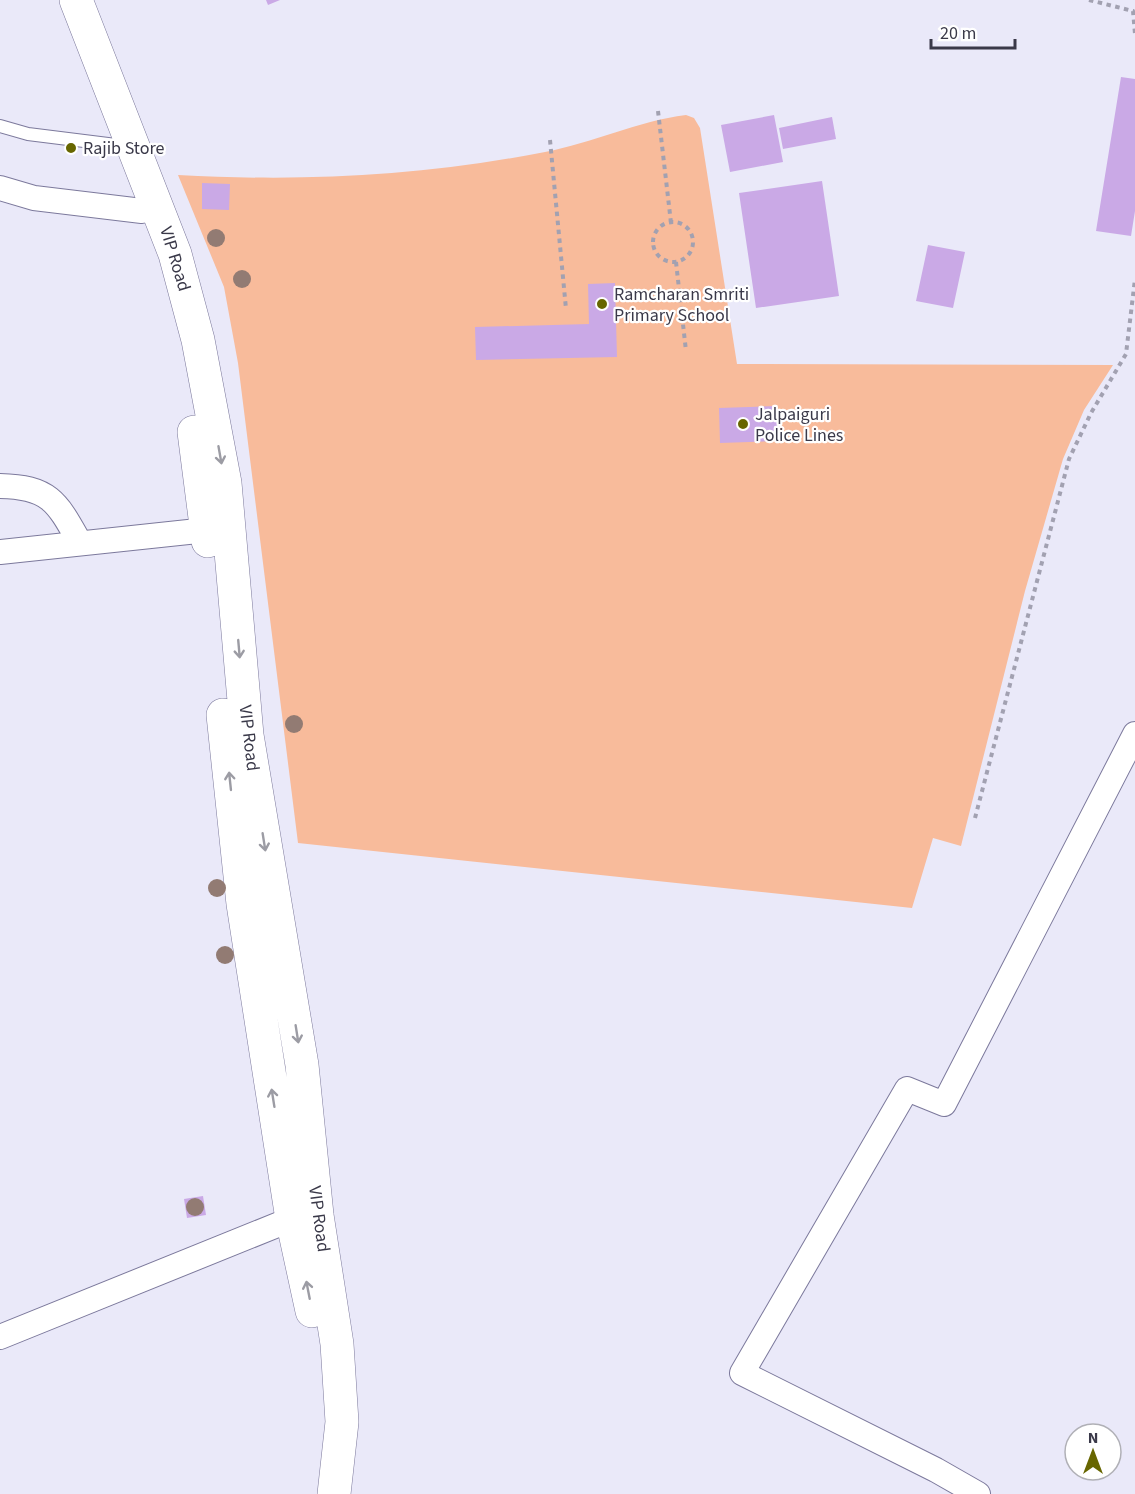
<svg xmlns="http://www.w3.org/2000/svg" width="1135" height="1494" font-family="'Source Sans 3',sans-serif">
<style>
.green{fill:#f8bb9b}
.building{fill:#caa9e6}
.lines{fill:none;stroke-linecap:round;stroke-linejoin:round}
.lane-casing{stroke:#7c799c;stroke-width:14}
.street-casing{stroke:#7c799c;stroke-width:26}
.secondary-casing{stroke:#7c799c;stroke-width:34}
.path{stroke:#a2a1b1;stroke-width:4;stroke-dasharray:4.5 4.5;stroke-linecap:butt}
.lane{stroke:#fff;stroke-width:12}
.street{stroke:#fff;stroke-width:24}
.secondary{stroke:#fff;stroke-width:33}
.tree{fill:#927b73}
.oneway{stroke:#9c9ca4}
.poi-dot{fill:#676600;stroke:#fff;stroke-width:2}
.labels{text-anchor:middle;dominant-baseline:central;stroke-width:4.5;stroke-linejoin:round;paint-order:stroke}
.poi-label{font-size:18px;fill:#3a3949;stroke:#fff;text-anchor:start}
.street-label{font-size:18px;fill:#3a3949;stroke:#fff}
</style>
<rect width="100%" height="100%" fill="#eae9f9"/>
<!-- green -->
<path class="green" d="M686 115 694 118 700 128 737 364 1113 365 1084 410 1063 459 1025 591 961 846 933 838 912 908 298 843 238 363 224 287 178 175C303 182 422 176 545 152 592 143 638 121 686 115Z"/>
<!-- building -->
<path class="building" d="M266 0H280L268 5Z
M1121 77 1135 79V211L1131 236 1096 231Z
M774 115 783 162 730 172 721 125Z
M832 117 836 139 783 149 779 128Z
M822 181 839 296 756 308 739 193Z
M202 183 230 184 229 210 202 209Z
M928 245 965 252 953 308 916 301Z
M615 283 617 357 476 360 475 327 589 324 588 284Z
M777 406 779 441 720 443 719 408Z
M203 1196 206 1215 187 1218 184 1199Z"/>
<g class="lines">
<!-- lane casing -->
<g class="lane-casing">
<path id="lane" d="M0 126 28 134 116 145"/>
</g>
<!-- street casing -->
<g class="street-casing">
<path id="street" d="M0 188 34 198 142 211
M0 486C50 487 57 502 80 543
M0 552 207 530
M0 1337 292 1219
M978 1494 936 1470 742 1373 907 1089 944 1104 1135 734"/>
</g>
<!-- secondary casing -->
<g class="secondary-casing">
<path id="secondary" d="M76 0 175 254 198 340 225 483 247 735 302 1065 317 1215 337 1344 342 1422 334 1494
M194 432 208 541
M223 715 243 904 292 1219 312 1311"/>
</g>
<!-- path -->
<path class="path" d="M1089 0 1133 11 1135 34
M658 111 671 223
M550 140 566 309
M653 242a20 20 0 1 1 40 0a20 20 0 1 1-40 0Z
M676 262 686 351
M975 818 1069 459 1091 413 1126 354 1135 279"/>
<!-- lane -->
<use href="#lane" class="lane"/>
<!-- street -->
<use href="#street" class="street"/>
<!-- secondary -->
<use href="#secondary" class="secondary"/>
</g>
<!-- trees -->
<g class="tree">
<circle cx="216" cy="238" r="9"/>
<circle cx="242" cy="279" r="9"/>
<circle cx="294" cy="724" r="9"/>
<circle cx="217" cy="888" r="9"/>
<circle cx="225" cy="955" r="9"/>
<circle cx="195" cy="1207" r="9"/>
</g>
<!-- one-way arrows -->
<defs><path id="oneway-shaft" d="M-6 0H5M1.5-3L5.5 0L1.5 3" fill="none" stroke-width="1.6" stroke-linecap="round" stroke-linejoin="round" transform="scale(1.5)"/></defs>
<g class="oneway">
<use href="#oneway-shaft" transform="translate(220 455) rotate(80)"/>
<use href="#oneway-shaft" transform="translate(239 649) rotate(85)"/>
<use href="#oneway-shaft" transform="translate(230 781) rotate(-96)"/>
<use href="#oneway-shaft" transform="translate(264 842) rotate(81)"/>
<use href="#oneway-shaft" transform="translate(297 1034) rotate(81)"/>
<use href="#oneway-shaft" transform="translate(273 1098) rotate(-99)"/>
<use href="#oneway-shaft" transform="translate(308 1290) rotate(-101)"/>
</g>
<!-- markers -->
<g class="poi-dot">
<circle cx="71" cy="148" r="6"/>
<circle cx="602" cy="304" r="6"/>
<circle cx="743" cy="424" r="6"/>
</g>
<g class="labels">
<!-- poi labels -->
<g class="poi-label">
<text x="83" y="148">Rajib Store</text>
<text x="614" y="294">Ramcharan Smriti<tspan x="614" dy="21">Primary School</tspan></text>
<text x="755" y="414">Jalpaiguri<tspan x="755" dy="21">Police Lines</tspan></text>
</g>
<!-- street labels -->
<g class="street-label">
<text transform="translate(175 259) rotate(73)">VIP Road</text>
<text transform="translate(249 738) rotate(83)">VIP Road</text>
<text transform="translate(319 1219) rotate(82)">VIP Road</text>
</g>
</g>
<!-- north arrow -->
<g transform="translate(1093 1452)"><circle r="28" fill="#ffffff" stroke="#b0b0b6" stroke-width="1.5"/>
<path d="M0-4.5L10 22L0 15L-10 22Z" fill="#676600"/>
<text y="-9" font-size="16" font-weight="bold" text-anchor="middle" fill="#3a3949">N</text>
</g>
<!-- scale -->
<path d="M931 39v9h84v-9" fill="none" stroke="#3a3949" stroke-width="3"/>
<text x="940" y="39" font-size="18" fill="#3a3949" stroke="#ffffff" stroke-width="4.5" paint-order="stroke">20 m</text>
</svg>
